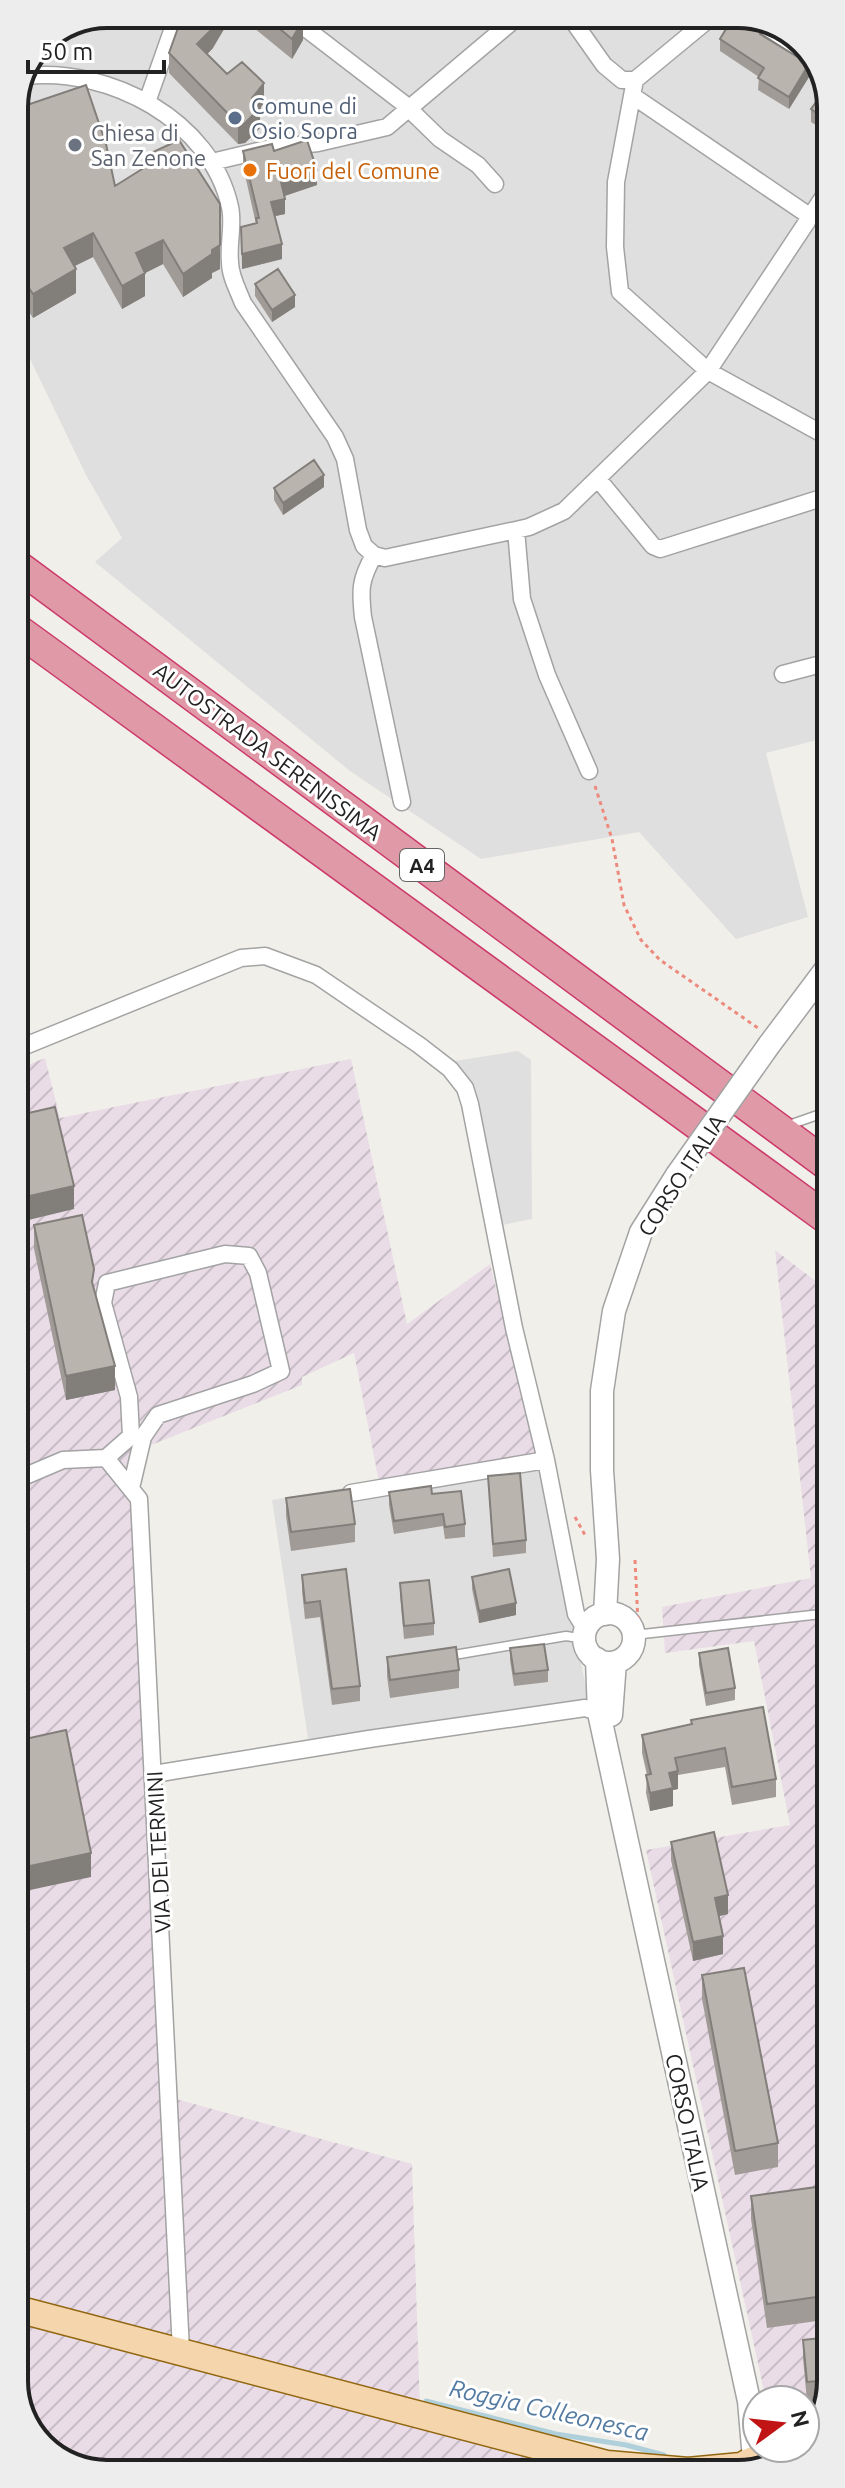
<svg xmlns="http://www.w3.org/2000/svg" width="845" height="2488" font-family="Ubuntu,sans-serif">
<style>
.residential{fill:#e0dfdf}
.industrial{fill:url(#industrial-furrows)}
.lines{fill:none;stroke-linecap:round;stroke-linejoin:round}
.stream{stroke:#afd0da;stroke-width:5}
.service-casing{stroke:#a3a3a3;stroke-width:11}
.minor-casing{stroke:#a3a3a3;stroke-width:19}
.tertiary-casing{stroke:#a3a3a3;stroke-width:25}
.primary-casing{stroke:#91660f;stroke-width:29}
.motorway-casing{stroke:#cb3a6b;stroke-width:33}
.path{stroke:#ed8a7e;stroke-width:3;stroke-dasharray:4 4;stroke-linecap:butt}
.service{stroke:#fff;stroke-width:8}
.minor{stroke:#fff;stroke-width:16}
.tertiary{stroke:#fff;stroke-width:22}
.primary{stroke:#f4d5ac;stroke-width:26}
.motorway{stroke:#e09aa7;stroke-width:30}
.tertiary-bridge-casing{stroke:#a3a3a3;stroke-width:25;stroke-linecap:butt}
.tertiary-bridge{stroke:#fff;stroke-width:22}
.wall{fill:#a09b96}
.shaded-wall{fill:#827e7a}
.building{fill:#bab4af;stroke:#827e7a;stroke-width:2}
.service-dot{fill:#5c6f8a;stroke:#fff;stroke-width:3}
.worship-dot{fill:#6b7280;stroke:#fff;stroke-width:3}
.food-dot{fill:#e8710a;stroke:#fff;stroke-width:3}
.labels{text-anchor:middle;dominant-baseline:central;stroke-width:6;stroke-linejoin:round;paint-order:stroke}
.shield{fill:#fff;stroke:#646464;stroke-width:2}
.shield-label{font-size:20px;font-weight:bold;fill:#222}
.service-label{font-size:22px;fill:#4e5e75;stroke:#fff;text-anchor:start}
.worship-label{font-size:22px;fill:#5b616d;stroke:#fff;text-anchor:start}
.food-label{font-size:22px;fill:#c56008;stroke:#fff;text-anchor:start}
.street-label{font-size:22px;fill:#222;stroke:#fff}
.water-label{font-size:24px;font-style:italic;fill:#537aa1;stroke:#fff}
.rim{fill:none;stroke:#222;stroke-width:4}
</style>
<defs>
<pattern id="industrial-furrows" width="10" height="10" patternUnits="userSpaceOnUse" patternTransform="scale(2)"><rect width="10" height="10" fill="#e9dce7"/><path d="M-1 1l2-2M0 10L10 0M9 11l2-2" fill="none" stroke="#c8bcc6"/></pattern>
</defs>
<rect width="100%" height="100%" fill="#f1efea"/>
<!-- residential -->
<path class="residential" d="M107 14H745L799 37 828 83 829 737 766 753 808 917 736 939 639 832 481 859 350 771 95 562 122 538 86 475 20 338 14 335V101L42 41Z
M518 1051 531 1060 532 1219 487 1228 455 1061Z
M538 1455 589 1702 309 1745 272 1500Z"/>
<!-- industrial -->
<path class="industrial" d="M45 1058 60 1118 351 1059 407 1324 490 1264 538 1455 379 1482 354 1353 302 1377V1385L151 1445 132 1501 174 2345 17 2303 15 1070Z
M775 1250 830 1292 831 2382 812 2438 808 2441 805 2434V2400H766L646 1850 790 1825 754 1641 665 1653 662 1607 811 1578Z
M176 2099 412 2164 420 2410 186 2347Z
M17 2316 604 2472 100 2474 53 2454 51 2450 46 2451 17 2405Z"/>
<g class="lines">
<!-- stream -->
<path class="stream" d="M426 2401 556 2434 626 2445 664 2455"/>
<!-- service casing -->
<g class="service-casing">
<path id="service" d="M789 1125 829 1111
M634 1635 830 1613
M448 1656 566 1636 585 1639"/>
</g>
<!-- minor casing -->
<g class="minor-casing">
<path id="minor" d="M287 14 403 103 440 139 478 165 495 184
M568 14 604 65 622 80H635
M715 14 635 80 616 182 615 247 620 292 708 371 828 437
M752 17 812 57
M26 76C109 67 211 120 230 207 234 224 228 244 230 262 230 276 238 290 243 303L335 437 345 459 358 530 364 546 374 555 385 558 516 530
M633 96 811 217
M147 102 178 14
M212 162 271 148 318 143 387 127 521 14
M598 479 653 546 660 549 828 496
M374 555C360 580 360 589 363 617L402 802
M783 674 829 662
M589 771 547 675 522 599 516 530 529 527 564 511 708 371 828 190
M15 1050 241 958 265 956 316 975 419 1045 450 1069 465 1088 470 1104 514 1328 546 1460 576 1614 586 1630
M106 1458 131 1436 129 1397 103 1303 107 1283 225 1254 249 1256 258 1273 281 1371 253 1384 158 1415 143 1437 131 1488
M16 1480 63 1460 106 1458 139 1499 181 2351
M351 1493 546 1460
M154 1774 369 1739 585 1708 606 1714"/>
</g>
<!-- tertiary casing -->
<g class="tertiary-casing">
<path id="tertiary" d="M769 1045 829 965
M584 1638a25 25 0 1 1 50 0a25 25 0 1 1-50 0Z
M605 1614 608 1559 602 1470V1391L614 1311 641 1232 677 1175
M597 1659 599 1713 749 2401 754 2459
M611 1715 615 1662"/>
</g>
<!-- primary casing -->
<g class="primary-casing">
<path id="primary" d="M17 2309 607 2464 688 2471 741 2466
M736 2471C750 2458 765 2455 784 2456"/>
</g>
<!-- motorway casing -->
<g class="motorway-casing">
<path id="motorway" d="M15 564 829 1166
M15 628 829 1220"/>
</g>
<!-- path -->
<path class="path" d="M595 786 612 839 624 905 641 940 660 960 758 1028
M824 946 829 939
M575 1517 585 1535
M635 1560 638 1622"/>
<!-- service -->
<use href="#service" class="service"/>
<!-- minor -->
<use href="#minor" class="minor"/>
<!-- tertiary -->
<use href="#tertiary" class="tertiary"/>
<!-- primary -->
<use href="#primary" class="primary"/>
<!-- motorway -->
<use href="#motorway" class="motorway"/>
<!-- tertiary-bridge casing -->
<g class="tertiary-bridge-casing">
<path id="tertiary-bridge" d="M677 1175 769 1045"/>
</g>
<!-- tertiary-bridge -->
<use href="#tertiary-bridge" class="tertiary-bridge"/>
</g>
<!-- wall -->
<path class="wall" d="M237 14H296L303 40 292 59Z
M762 35 809 77 789 109 758 90 759 77 720 51V39Z
M213 48 207 54 227 74 264 103 260 108V128L245 143 238 144 169 73V53Z
M828 86V133L811 122V109Z
M14 104 115 186 151 163V153L220 269 212 273V278L183 297 163 264 145 273V296L122 309 93 257 75 266 76 293 33 318 22 301 14 307Z
M243 151H274L317 185 285 196V214L275 216 282 259 242 269 241 227 256 224 243 166Z
M255 284 295 307 272 322 255 296Z
M324 487 283 515 274 500V488Z
M34 1225 94 1288 115 1390 66 1400 34 1249Z
M488 1476 526 1540V1553L493 1557Z
M389 1492 432 1494 465 1524V1537L445 1539 443 1526 394 1534 389 1505Z
M286 1498 355 1524V1542L291 1551 286 1516Z
M346 1569 360 1686V1701L332 1705 320 1617 305 1619 302 1591V1575Z
M472 1577 516 1615 479 1623 472 1589Z
M400 1583 434 1623V1635L404 1639 400 1595Z
M510 1648 548 1670V1682L514 1686 510 1660Z
M699 1653 735 1688V1700L706 1706 699 1665Z
M387 1657 459 1670V1688L390 1698 387 1676Z
M691 1720 776 1779V1797L732 1805 725 1767 678 1775V1789L673 1790V1806L650 1811 646 1793 647 1775 642 1753V1735L691 1724Z
M671 1842 728 1914 719 1916 723 1954 693 1961 671 1860Z
M702 1975 778 2143V2167L735 2175 702 1999Z
M831 2185V2319L767 2328 751 2219V2196Z
M831 2337V2382L825 2399 807 2401 803 2358V2340Z"/>
<!-- shaded-wall -->
<path class="shaded-wall" d="M221 14H233L213 48 197 65V44Z
M303 20V40L292 59V39Z
M809 64V77L789 109V97Z
M264 83V103L260 108V128L245 143 238 144V124L252 98Z
M317 170V185L281 197V182Z
M285 199V214L271 217V202Z
M220 204V269L212 273V278L183 297V274Z
M93 233V257L64 271V248Z
M163 240V264L145 273V296L122 309V286L136 253Z
M282 244V259L242 269V254Z
M76 269V293L33 318V294Z
M22 278V301L14 307V283Z
M295 295V307L272 322V310Z
M324 475V487L283 515V503Z
M74 1186V1209L16 1223V1199Z
M115 1366V1390L66 1400V1376Z
M516 1603V1615L479 1623V1611Z
M678 1771V1789L673 1790V1806L650 1811V1793L669 1773Z
M91 1853V1877L16 1893V1869Z
M728 1895V1914L715 1917V1898Z
M723 1936V1954L693 1961V1942Z"/>
<!-- building -->
<path class="building" d="M183 14H221L213 28 197 44 227 74 242 62 264 83 252 98 260 108 245 123 238 124 169 53Z
M262 14H296L303 20 292 39Z
M735 14 762 31 760 34 809 64 789 97 758 78 764 68 720 39Z
M86 85 106 144 115 186 155 161 151 153 179 140 220 204V245L212 250V254L183 274 163 240 136 253 145 273 122 286 93 233 64 248 76 269 33 294 22 278 14 283V245L22 240 14 238V206L20 207 14 186V104H30Z
M828 86V121L811 109Z
M307 140 317 170 281 182 285 199 271 202 282 244 242 254 241 227 257 223 256 218H259L243 151 272 144 274 151Z
M278 269 295 295 272 310 255 284Z
M314 460 324 475 283 503 274 488Z
M55 1107 74 1186 16 1199 15 1116Z
M82 1215 94 1269 92 1282 115 1366 66 1376 34 1225Z
M520 1473 526 1540 493 1544 488 1476Z
M431 1486 432 1494 461 1491 465 1524 445 1527 443 1514 394 1521 389 1492Z
M350 1489 355 1524 291 1532 286 1498Z
M346 1569 360 1686 332 1689 320 1601 305 1603 302 1575Z
M509 1569 516 1603 479 1611 472 1577Z
M429 1580 434 1623 404 1626 400 1583Z
M544 1644 548 1670 514 1674 510 1648Z
M456 1647 459 1670 390 1680 387 1657Z
M728 1648 735 1688 706 1693 699 1653Z
M763 1707 776 1779 732 1787 725 1748 675 1758 678 1771 669 1773 673 1788 650 1793 646 1775 651 1774 642 1735 692 1724 691 1720Z
M66 1730 91 1853 16 1869V1741Z
M714 1832 728 1895 715 1898 723 1936 693 1942 671 1842Z
M744 1968 778 2143 735 2151 702 1975Z
M831 2185V2295L767 2304 751 2196Z
M831 2337V2380L807 2382 803 2340Z"/>
<!-- markers -->
<circle class="service-dot" cx="235" cy="118" r="8"/>
<circle class="worship-dot" cx="75" cy="145" r="8"/>
<circle class="food-dot" cx="250" cy="170" r="8"/>
<g class="labels">
<!-- shield labels -->
<rect class="shield" x="400" y="849" width="44" height="32" rx="6"/>
<g class="shield-label">
<text x="422" y="865">A4</text>
</g>
<!-- service labels -->
<g class="service-label">
<text x="251" y="105">Comune di<tspan x="251" dy="25">Osio Sopra</tspan></text>
</g>
<!-- worship labels -->
<g class="worship-label">
<text x="91" y="132">Chiesa di<tspan x="91" dy="25">San Zenone</tspan></text>
</g>
<!-- food labels -->
<g class="food-label">
<text x="266" y="170">Fuori del Comune</text>
</g>
<!-- street labels -->
<g class="street-label">
<text transform="translate(268 751) rotate(37)">AUTOSTRADA SERENISSIMA</text>
<text transform="translate(681 1175) rotate(-57)">CORSO ITALIA</text>
<text transform="translate(158 1852) rotate(-93)">VIA DEI TERMINI</text>
<text transform="translate(688 2122) rotate(78)">CORSO ITALIA</text>
</g>
<!-- water labels -->
<g class="water-label">
<text transform="translate(549 2410) rotate(13)">Roggia Colleonesca</text>
</g>
</g>
<!-- crop -->
<path d="M0 0H845V2488H0ZM107 28H738A79 79 0 0 1 817 107V2381A79 79 0 0 1 738 2460H107A79 79 0 0 1 28 2381V107A79 79 0 0 1 107 28Z" fill="#ededed" fill-rule="evenodd"/>
<path class="rim" d="M107 28H738A79 79 0 0 1 817 107V2381A79 79 0 0 1 738 2460H107A79 79 0 0 1 28 2381V107A79 79 0 0 1 107 28Z"/>
<!-- north arrow -->
<g transform="translate(781 2424) rotate(75)"><circle r="38" fill="#ffffff" stroke="#a7a7a7" stroke-width="2"/>
<path d="M0-6L14 30L0 20L-14 30Z" fill="#c01514"/>
<text y="-12" font-size="22" font-weight="bold" text-anchor="middle" fill="#222222">N</text>
</g>
<!-- scale -->
<path d="M28 60v12h136v-12" fill="none" stroke="#222222" stroke-width="4"/>
<text x="40" y="60" font-size="24" fill="#222222" stroke="#ffffff" stroke-width="6" paint-order="stroke">50 m</text>
</svg>
